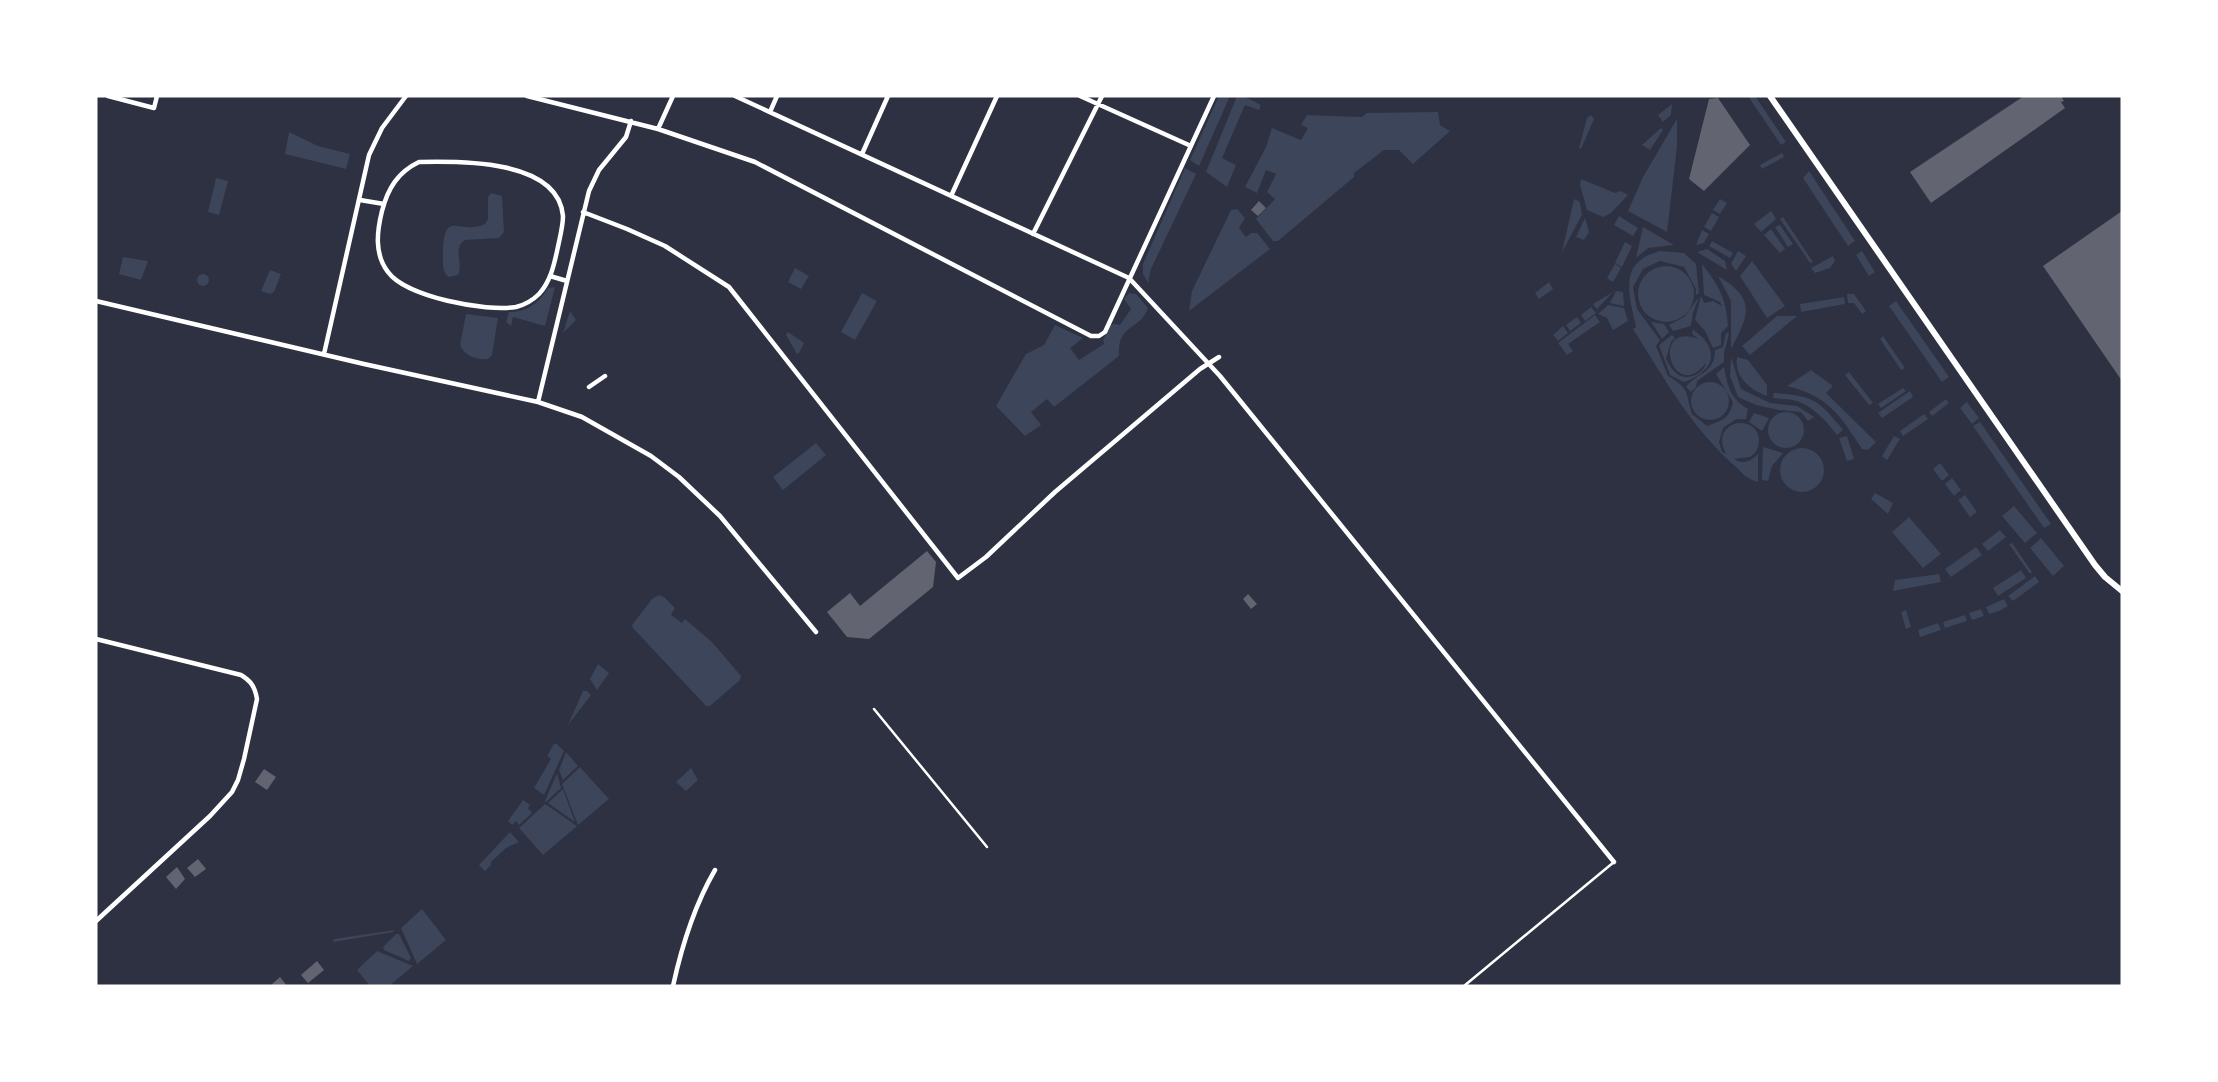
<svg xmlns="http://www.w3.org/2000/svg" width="2218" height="1082" font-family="Inter,sans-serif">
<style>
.green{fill:#3c4559}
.building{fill:#626471}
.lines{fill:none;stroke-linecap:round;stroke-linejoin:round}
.service{stroke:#fff;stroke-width:2.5}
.minor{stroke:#fff;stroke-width:4.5}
.secondary{stroke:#fff;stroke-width:6}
</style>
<rect width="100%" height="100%" fill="#2d3142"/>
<!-- green -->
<path class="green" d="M1219 96H1230L1199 166 1190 160Z
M1237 96H1243L1261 105 1259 110 1245 105 1222 158 1236 165 1227 187 1206 172Z
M1748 96H1755L1786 142 1781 145Z
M1672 104 1671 115 1663 122 1658 115Z
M1438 112 1440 125 1450 131 1413 164 1399 150H1384L1354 173V177L1278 241H1273L1256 219 1275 199 1267 192 1276 174 1266 170 1257 193 1245 187 1266 147 1272 128 1301 140 1308 128 1301 125 1307 115 1362 117 1367 113Z
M1591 115 1594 119 1581 149 1579 148 1587 118Z
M1677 119V147L1667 232 1628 211 1643 177Z
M1661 128 1663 130 1650 150 1642 145Z
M289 132 318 146 350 154 346 169 285 154Z
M1782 153 1784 157 1762 169 1760 165Z
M1185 168 1196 174 1151 269 1148 283 1143 274V264Z
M1809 171 1855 241 1848 246 1803 178Z
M216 178 228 181 219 215 208 212Z
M1581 179 1615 193 1621 191 1628 195 1611 213 1603 217 1587 210 1580 185Z
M491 193 502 196 504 232 499 238 465 240C452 249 464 263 458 275L449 277C442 272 443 265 443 256 443 206 459 236 485 224L488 219V197Z
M1574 199 1580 202 1582 215 1562 252Z
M1720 199 1727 203 1720 214 1713 210Z
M1237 209 1245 218 1239 228 1246 237 1251 233H1257L1270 249 1189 311 1192 291 1231 210Z
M1771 211 1776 219 1761 232 1754 224Z
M1712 213 1719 217 1711 231 1704 227Z
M1619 216 1638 228 1633 236 1614 225Z
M1783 217 1813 262 1810 263 1780 219Z
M1585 218 1589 232 1584 240 1576 237Z
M1780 225 1793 244 1788 247 1775 227Z
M1643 227 1674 245 1648 248 1636 258Z
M1771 229 1785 249 1780 253 1764 235Z
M1702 230 1709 234 1704 243 1696 245Z
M1712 241 1733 253 1730 258 1709 246Z
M1625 242 1632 246 1622 267 1615 263Z
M1707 249 1725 261 1727 270 1697 252Z
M1660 251 1684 253 1696 264 1699 293 1696 295V289L1684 267 1660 261 1643 269 1633 287 1637 309 1660 340 1656 346 1668 376C1690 389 1685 391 1692 414L1707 426C1723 420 1729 419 1733 402L1716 374 1724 367C1728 387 1730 398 1748 409L1746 419H1736L1723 428 1719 442 1722 452 1726 454C1708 420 1758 412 1759 440 1759 448 1756 453 1750 457L1734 459C1743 465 1751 461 1758 454V482C1747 479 1744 475 1736 467 1692 429 1664 378 1633 329L1636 327C1632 307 1620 273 1642 259 1647 255 1654 253 1660 251Z
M1738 251 1746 256 1736 271 1731 264Z
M1862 251 1875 272 1869 276 1856 255Z
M1833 256 1835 261 1830 268 1815 273 1811 268Z
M123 257 148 261 141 280 119 274Z
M1752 261 1785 306 1767 318 1740 276Z
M1615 264 1621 268 1613 282 1607 278Z
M1702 264C1719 286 1726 297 1728 326L1721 333V345L1713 348 1705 331 1695 320 1701 296 1704 303 1713 301 1722 306 1720 302 1704 295Z
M1638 294a28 28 0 1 1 56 0a28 28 0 1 1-56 0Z
M795 268 809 276 801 289 788 282Z
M270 270 281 274 274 292 270 294 261 291Z
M197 280a6 6 0 1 1 12 0a6 6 0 1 1-12 0Z
M1718 276C1757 299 1749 315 1731 349V301Z
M1549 282 1553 289 1539 299 1535 293Z
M555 287 545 326 513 317 511 326 506 322 509 312C527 312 538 304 548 288Z
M1616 291 1623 292 1624 306 1610 303Z
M1613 292 1597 309 1593 304Z
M862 293 877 301 855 340 841 332Z
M1129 293 1136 294 1148 308C1140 331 1117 323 1119 356L1054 407 1047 399 1031 412 1041 425 1025 436 996 406 1026 354 1044 345 1055 325 1083 338 1070 348 1079 360 1104 344 1103 340 1111 325 1115 324 1120 325 1131 309 1124 299Z
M1847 294H1854L1866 311 1862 314 1854 303H1848Z
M1699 297 1693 313 1691 326 1673 331 1669 325 1684 317Z
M1844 297 1845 304 1801 312 1800 304Z
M1896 301 1949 377 1942 382 1889 306Z
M1608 305 1624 308 1628 321 1613 330 1607 318 1598 314Z
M1591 307 1596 313 1585 321 1581 315Z
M570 311 576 320 563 333Z
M466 314 498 318 492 355 488 359C477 360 464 356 460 345Z
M1595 315 1600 322 1568 344 1573 351 1567 355 1558 343Z
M1777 316H1797L1750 355 1742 346Z
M1577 317 1581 323 1570 331 1566 325Z
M1651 322 1664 324 1669 332 1662 339Z
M1563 326 1568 333 1558 341 1553 335Z
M1693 329C1698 334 1707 340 1709 347 1717 365 1699 377 1684 382L1670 375 1659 345 1672 335 1675 338 1671 342 1666 359C1669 364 1672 370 1676 373 1685 382 1703 375 1706 363 1673 406 1648 320 1699 339L1692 334Z
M788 332 804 343 799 353 797 354 786 335Z
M1726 333H1729L1724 353V362L1697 381 1696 387 1691 392 1686 387C1697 372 1715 374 1715 350L1723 347Z
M1883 336 1905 368 1901 370 1880 339Z
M1731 357 1741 389 1770 403 1797 406 1814 417 1808 421 1801 412 1779 410 1756 405 1738 397 1730 376Z
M1737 357 1748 360 1767 385V396C1750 390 1734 377 1737 357Z
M1811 370 1833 386 1826 393 1876 442 1868 450 1862 449C1840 415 1828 396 1787 386Z
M1849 372 1873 403 1869 405 1845 375Z
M1691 401a19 19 0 1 1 38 0a19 19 0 1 1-38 0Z
M1903 388 1906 391 1881 408 1878 404Z
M1910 391 1913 397 1882 418 1878 413Z
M1774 393C1813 396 1818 399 1843 430L1837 435C1827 422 1814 407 1797 401 1790 399 1781 399 1773 398Z
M1946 399 1949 403 1932 416 1929 412Z
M1967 402 1979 418 1972 424 1960 408Z
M1768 430a18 18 0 1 1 36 0a18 18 0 1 1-36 0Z
M1754 413 1769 418 1762 431 1749 422Z
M1924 414 1928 419 1903 436 1900 431Z
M1980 422 2051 524 2044 528 1973 426Z
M1847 436 1854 459 1847 461 1839 438Z
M1894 436 1900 439 1887 460 1882 456Z
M816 443 826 455 783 490 773 477Z
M1763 447 1783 453 1772 466 1768 481 1762 480Z
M1780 470a22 22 0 1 1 44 0a22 22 0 1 1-44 0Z
M1940 463 1949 475 1942 481 1933 469Z
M1952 478 1961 490 1954 496 1945 484Z
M1875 493 1893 503 1888 514 1871 499Z
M1965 495 1977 512 1970 517 1958 500Z
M2014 506 2037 533 2025 543 2002 516Z
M1909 517 1941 554 1923 568 1892 532Z
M2000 530 2006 537 1988 551 1982 544Z
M2041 538 2064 566 2053 576 2030 548Z
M2012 543 2032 572 2030 574 2009 544Z
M1976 547 1982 555 1951 577 1945 569Z
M2021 570 2026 578 1998 596 1993 588Z
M1939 574 1941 582 1893 591 1895 580Z
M2035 576 2039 582 2013 601 2008 596Z
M659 595 664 597 675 608 671 615 682 623 685 619 712 642 741 676 740 680 710 706H706L633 628 632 625 652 599Z
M2004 599 2008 606 1999 611 1989 614 1986 607Z
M1981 609 1984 616 1972 620 1969 613Z
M1906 610 1911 627 1906 629 1901 612Z
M1965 615 1967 621 1945 628 1943 622Z
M1938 623 1941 630 1920 637 1918 630Z
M598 664 609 673 597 690 590 679Z
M583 691H587L591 695 568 725Z
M554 744H557L564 751 544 795 534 788 551 759 547 756Z
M566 752 578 766 563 780 559 770Z
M580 767 609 799 578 825 562 784Z
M691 768 698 780 686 791 676 782Z
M557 773 561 788 546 802 545 801Z
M563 789 575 822 548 803Z
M523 800 530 805 528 808 532 813 519 825 516 821 512 825 508 821Z
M545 804 577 826 543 855 519 828Z
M510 832 519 842 506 848 491 862V865L485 871 479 865Z
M422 909 446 940 417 964 401 928Z
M395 930 393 932 333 942 334 939Z
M396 934H399L411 958 409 961 384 950 383 947Z
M377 951 413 966 389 986H370L357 970Z"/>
<!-- building -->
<path class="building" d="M2024 96H2061L2064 101 2061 102 2065 108 1931 203 1910 172Z
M1718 98 1750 145 1704 191 1689 179 1709 99Z
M1259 201 1266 208 1258 216 1251 210Z
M2122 211V381L2043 266Z
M927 551 936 562 933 587 869 639 847 637 827 612 850 593 860 606Z
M1248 594 1257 604 1251 609 1243 599Z
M264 769 276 777 267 790 255 782Z
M198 859 206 869 195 877 187 868Z
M177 867 185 879 176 889 166 877Z
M317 961 324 970 308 983 301 975Z
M280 977 287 986H270Z"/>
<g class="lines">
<!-- service -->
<path class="service" d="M874 709 987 847
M1464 986 1614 862"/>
<!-- minor -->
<path class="minor" d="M108 96 154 108 157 96
M527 96 658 129 755 162 1091 336H1099L1105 332 1214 96
M735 96 1129 278 1220 376 1614 862
M1080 96 1191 146
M770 112 777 96
M658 129 673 96
M862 154 888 96
M419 162C459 161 558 159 563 216 563 224 561 233 559 242 555 260 552 280 539 294 533 300 524 305 516 307 486 312 406 297 388 272 374 254 377 231 382 211 388 188 398 172 419 162Z
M951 196 997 96
M360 200 384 204
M583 212 627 229 665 246 729 287 958 578 986 557 1055 492 1200 369 1219 357
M1033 234 1102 96
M550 276 567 281
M96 301 364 364 538 402 582 417 651 456 679 477 720 516 816 632
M324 354 369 155 382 128 406 96
M589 387 605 376
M538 402 589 191 599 170 626 137 631 121
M96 639 241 675C251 681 255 687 257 699L244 759 238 780 232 792 210 816 96 921
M673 986C682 945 694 906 715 870"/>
<!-- secondary -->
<path class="secondary" d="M1770 96 2095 565 2105 577 2122 591"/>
</g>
<!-- border -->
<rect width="2218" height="1082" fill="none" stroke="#ffffff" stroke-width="195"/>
</svg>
